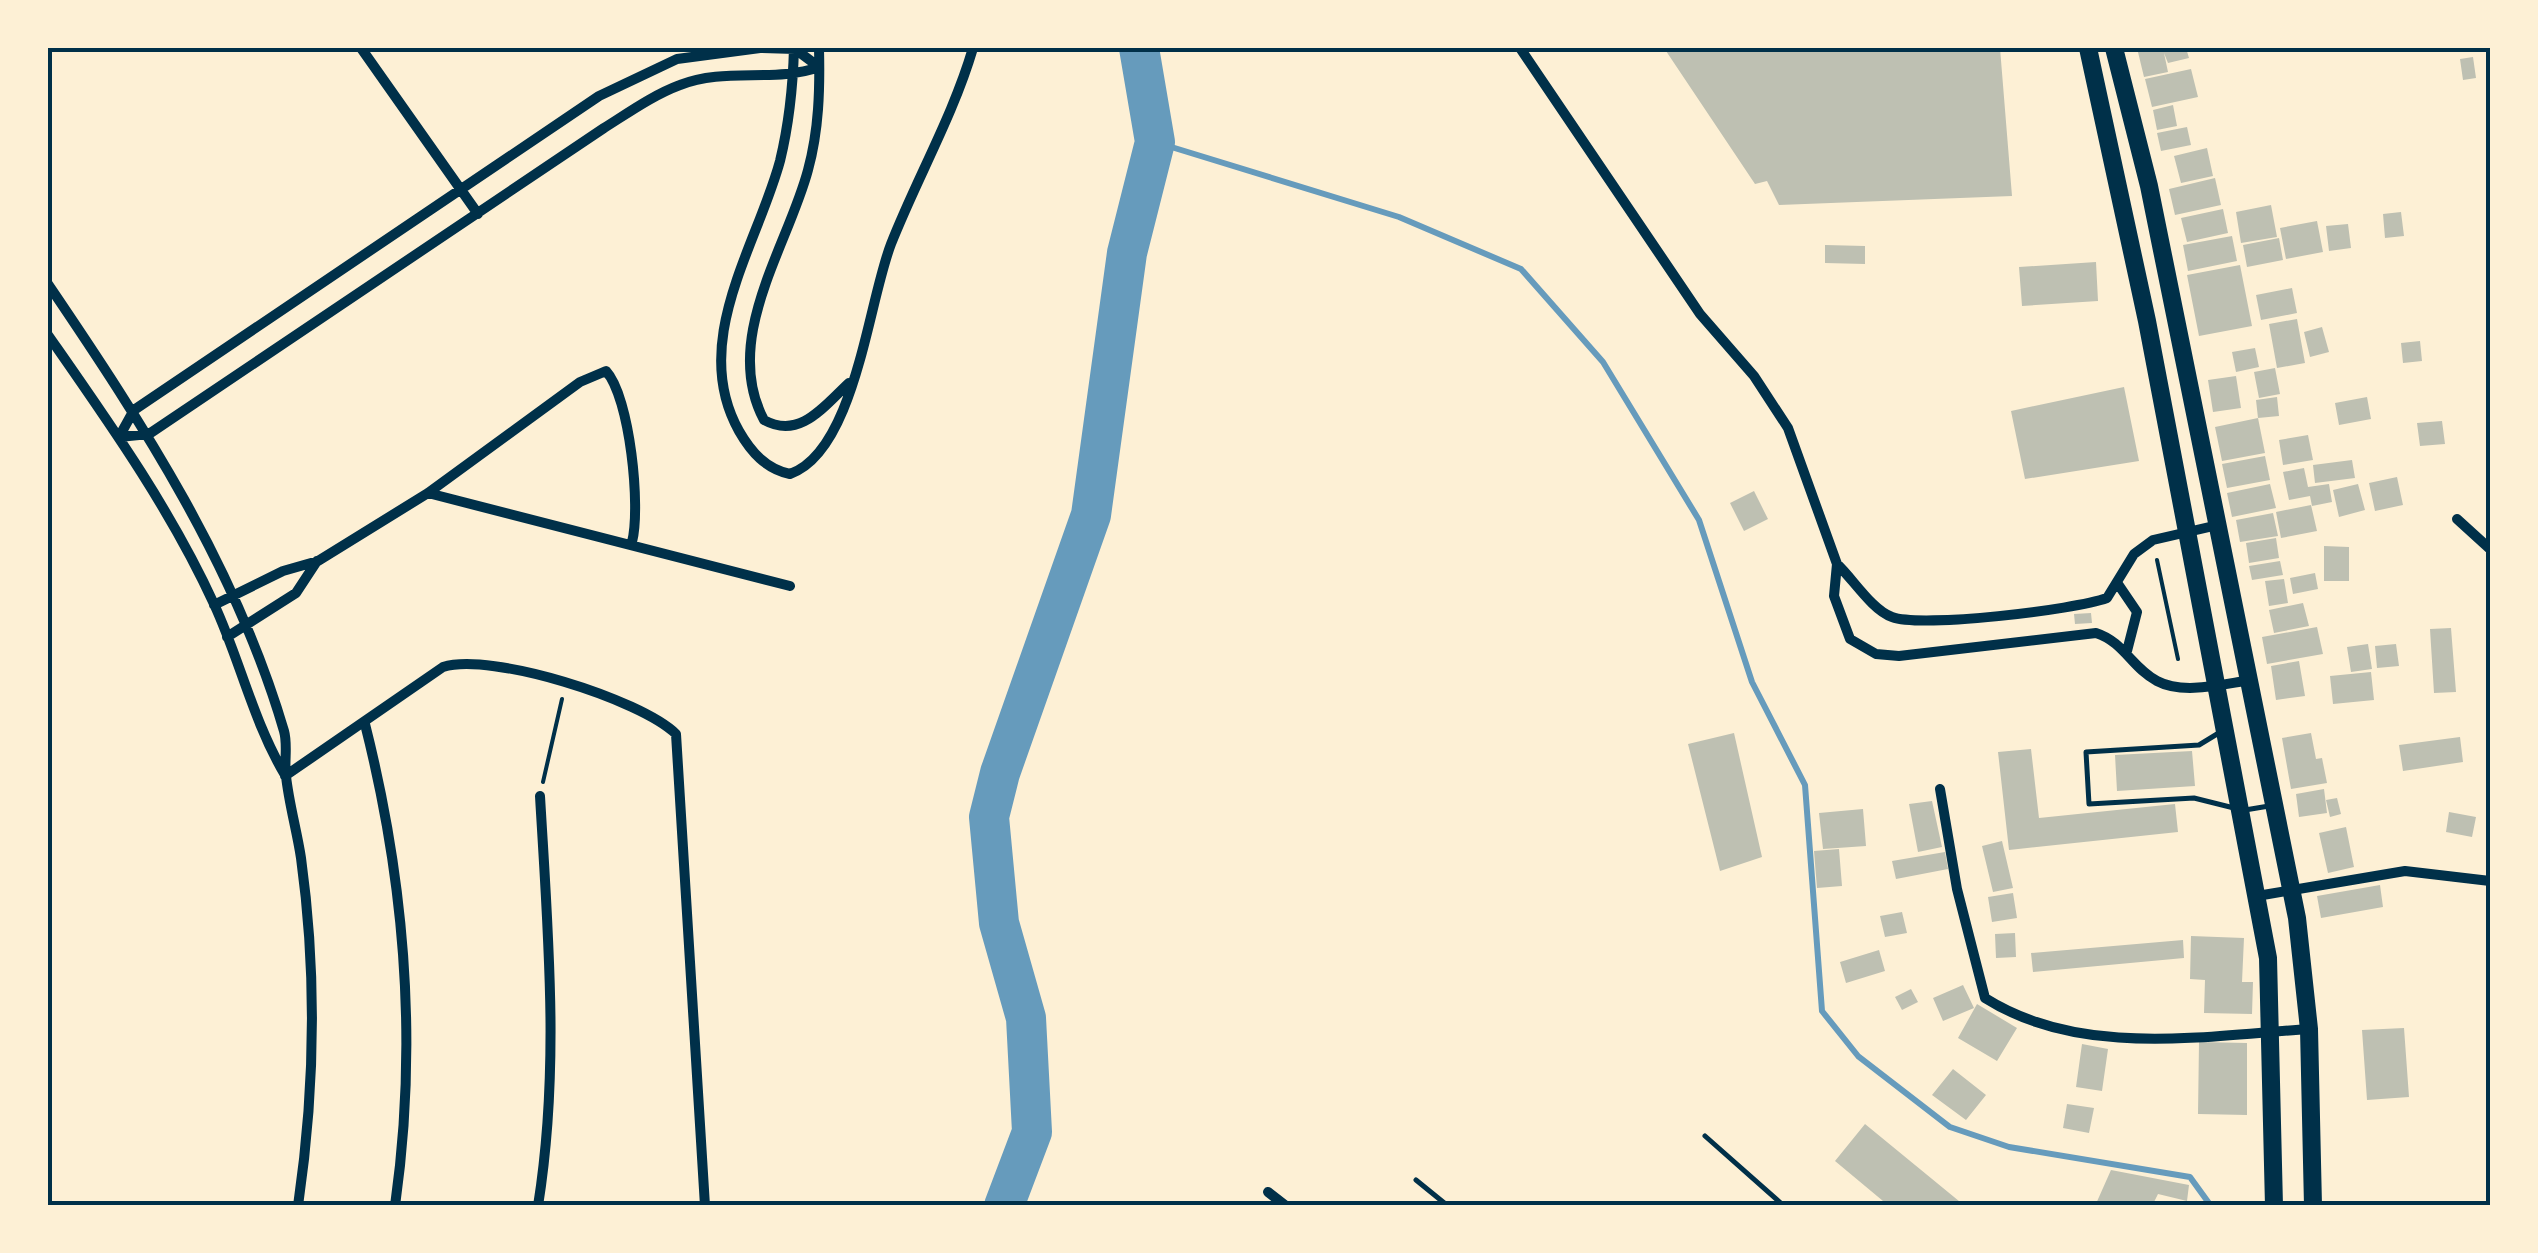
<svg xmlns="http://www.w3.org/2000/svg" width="2538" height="1253" font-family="Arial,sans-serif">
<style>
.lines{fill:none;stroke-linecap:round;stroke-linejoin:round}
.stream{stroke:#669bbc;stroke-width:6}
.river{stroke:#669bbc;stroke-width:40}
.building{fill:#bec0b2}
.path{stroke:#003049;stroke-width:4}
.service{stroke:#003049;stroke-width:5}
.minor{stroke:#003049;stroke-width:10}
.primary{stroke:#003049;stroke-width:18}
.neatline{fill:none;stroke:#003049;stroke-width:4}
</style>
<rect width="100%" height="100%" fill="#fdf0d5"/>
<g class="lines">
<!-- stream -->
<path class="stream" d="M1155 142 1399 217 1521 269 1603 362 1699 520 1752 682 1805 785 1822 1011 1858 1056 1950 1127 2009 1147 2190 1177 2211 1206"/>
<!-- river -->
<path class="river" d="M1004 1206 1032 1132 1026 1018 999 923 989 817 1000 773 1091 515 1127 253 1155 142 1139 48"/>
</g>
<!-- building -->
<path class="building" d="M1664 48H2000L2012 196 1779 205 1767 181 1755 184Z
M2137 48H2186L2189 58 2168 63 2164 53 2168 72 2144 77Z
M2473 57 2476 78 2463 80 2460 59Z
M2191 69 2198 97 2152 107 2145 79Z
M2173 105 2177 126 2157 130 2153 110Z
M2187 127 2191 145 2161 151 2157 133Z
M2207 148 2213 176 2181 183 2174 156Z
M2215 178 2221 205 2175 215 2169 189Z
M2271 205 2277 237 2241 243 2236 212Z
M2223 209 2228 233 2187 242 2181 218Z
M2401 212 2404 236 2385 238 2383 214Z
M2317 221 2323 252 2286 259 2280 228Z
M2348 224 2351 248 2329 251 2326 226Z
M2232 236 2237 261 2188 271 2183 245Z
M2279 238 2283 260 2247 267 2243 245Z
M1825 245 1865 246V264L1825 263Z
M2096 262 2098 301 2022 306 2019 267Z
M2240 265 2252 326 2199 336 2187 275Z
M2292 288 2297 313 2261 320 2256 295Z
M2297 319 2305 363 2277 368 2269 324Z
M2322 327 2329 352 2310 357 2304 332Z
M2420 341 2422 361 2403 363 2401 343Z
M2255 348 2259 367 2236 372 2232 352Z
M2275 368 2280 394 2259 398 2254 372Z
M2236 376 2241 408 2213 412 2208 380Z
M2124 387 2139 461 2025 479 2011 411Z
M2277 397 2279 416 2258 418 2265 453 2222 461 2215 427 2258 418 2256 400Z
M2367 397 2371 419 2339 425 2335 403Z
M2442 421 2445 444 2420 446 2417 423Z
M2308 435 2313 460 2283 465 2279 440Z
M2265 456 2270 480 2227 488 2222 464Z
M2352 460 2355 478 2315 483 2313 465Z
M2304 468 2308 487 2329 484 2332 502 2312 506 2310 496 2289 500 2283 472Z
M2397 477 2403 505 2375 511 2369 483Z
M2270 484 2276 508 2232 517 2227 493Z
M2358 484 2365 510 2339 517 2333 490Z
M1754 491 1768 519 1744 531 1730 503Z
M2311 505 2317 531 2281 538 2276 512Z
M2273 513 2278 536 2240 542 2236 520Z
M2276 538 2279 558 2249 563 2246 543Z
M2324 546 2349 547V581H2324Z
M2280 561 2283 575 2252 580 2249 566Z
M2315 573 2318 589 2293 594 2290 578Z
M2284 579 2288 603 2269 606 2265 581Z
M2303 603 2309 626 2274 633 2269 610Z
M2091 613 2092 623 2075 624 2074 614Z
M2317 627 2323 654 2267 664 2262 637Z
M2451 628 2456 692 2434 693 2430 629Z
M2368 644 2372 669 2351 672 2347 647Z
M2396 644 2399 666 2377 668 2375 646Z
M2299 661 2305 696 2276 700 2271 666Z
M2371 672 2374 700 2333 704 2330 676Z
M1734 733 1762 857 1720 871 1688 744Z
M2311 733 2316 759 2322 758 2327 783 2291 789 2282 738Z
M2460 737 2463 762 2403 771 2399 745Z
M2031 749 2039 818 2175 804 2178 832 2009 850 1998 752Z
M2192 751 2195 786 2117 791 2115 755Z
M2324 789 2327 813 2299 817 2296 794Z
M2337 798 2341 814 2330 817 2326 800Z
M1932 801 1942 847 1918 852 1909 804Z
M1863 809 1866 846 1823 849 1819 813Z
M2449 812 2476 817 2472 837 2446 832Z
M2346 827 2354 867 2328 873 2319 833Z
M2002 841 2013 888 1993 892 1982 846Z
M1839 849 1842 886 1817 888 1814 851Z
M1945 852 1948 869 1896 879 1892 861Z
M2380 885 2383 907 2321 918 2317 896Z
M2013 893 2017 918 1992 922 1988 897Z
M1902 912 1907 933 1885 937 1880 916Z
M2015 933 2016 957 1996 958 1995 934Z
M2191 936 2244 938 2242 982H2253L2252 1014 2204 1013 2205 980 2190 979Z
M2183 940 2184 958 2033 972 2031 953Z
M1879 950 1885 971 1846 983 1840 962Z
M1963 985 1974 1008 1943 1021 1933 998Z
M1911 989 1918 1002 1902 1010 1895 997Z
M1977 1004 2017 1028 1997 1061 1958 1038Z
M2404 1028 2409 1097 2367 1100 2362 1030Z
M2199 1042 2247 1043V1115L2198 1114Z
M2082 1044 2108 1049 2102 1091 2076 1087Z
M1953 1069 1986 1095 1966 1120 1932 1095Z
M2067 1104 2094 1108 2089 1133 2063 1128Z
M1865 1124 1965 1206H1889L1835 1161Z
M2111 1170 2189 1185 2187 1201 2158 1194 2152 1206H2095Z"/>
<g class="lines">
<!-- path -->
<path class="path" d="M2157 560 2178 659
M543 782 562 699"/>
<!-- service -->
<path class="service" d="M2222 731 2199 745 2086 752 2089 804 2194 798 2234 808
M2245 810 2269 806
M1705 1136 1784 1206
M1416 1180 1448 1206"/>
<!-- minor -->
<path class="minor" d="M361 48 478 214
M762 48 795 49 819 67
M794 48C793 85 789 124 780 161 757 246 689 342 739 431 751 452 766 469 790 474 855 451 868 303 891 244 917 178 953 116 973 48
M819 48C820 89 819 130 808 170 788 246 721 339 764 420 800 440 824 406 849 383
M1520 48 1700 314 1754 376 1788 428 1837 564 1834 596 1850 639 1876 654 1899 656 2096 633C2124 642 2132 668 2157 681 2183 695 2223 684 2251 680
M48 284C143 424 236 567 284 731 288 745 284 761 286 776 289 804 297 831 301 858 317 974 315 1090 298 1206
M48 335C108 421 170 508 214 604 240 660 253 721 285 775
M119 437 149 434 604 128C628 113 653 95 680 85 725 67 775 83 819 67
M119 437 134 410 599 96 677 59 760 48
M428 493 790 586
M2457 519 2490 549
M1837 564C1853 579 1872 610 1892 617 1922 628 2074 610 2107 598L2134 554 2153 540 2218 525
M2118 584 2137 612 2127 651
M214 605 283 571 318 561 428 493 580 382 606 371C630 397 641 508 632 542
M227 637 296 593 317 561
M365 724C405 882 418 1044 395 1206
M285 776 443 667C491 652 640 699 676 734L705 1206
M1940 789 1957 889 1985 998C2080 1058 2203 1036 2309 1029
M2257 896 2405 871 2490 881
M1268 1192 1286 1206
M538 1206C560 1069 548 934 540 796"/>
<!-- primary -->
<path class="primary" d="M2088 48 2147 321 2268 958 2274 1206
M2114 48 2149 186 2297 918 2309 1029 2313 1206"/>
</g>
<!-- border -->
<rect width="2538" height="1253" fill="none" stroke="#fdf0d5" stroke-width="100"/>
<rect x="50" y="50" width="2438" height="1153" class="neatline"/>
</svg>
